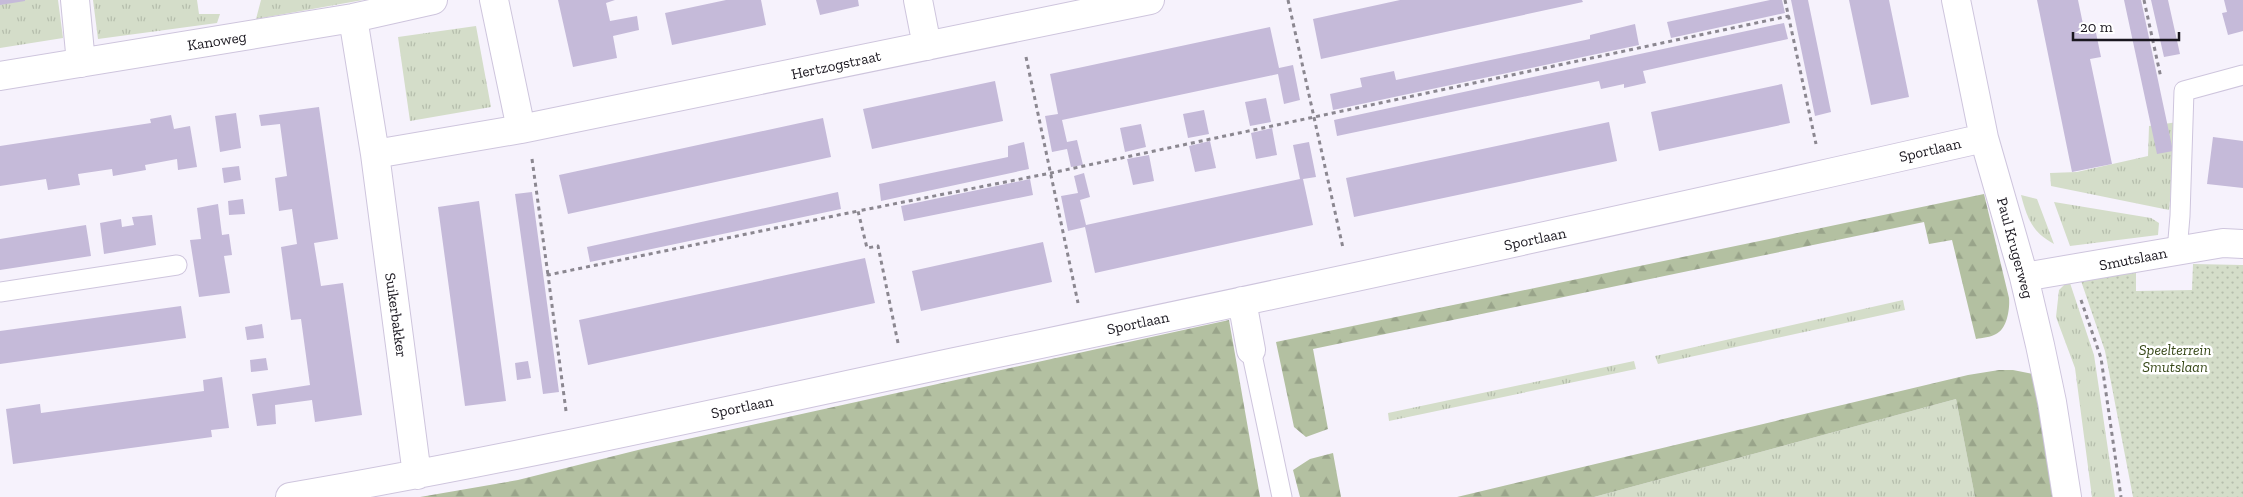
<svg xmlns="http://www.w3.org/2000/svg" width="2243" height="497" font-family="'Zilla Slab',serif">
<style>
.grass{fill:url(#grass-tufts)}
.forest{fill:url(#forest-firs)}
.park{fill:url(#park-dots)}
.building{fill:#c5bad9}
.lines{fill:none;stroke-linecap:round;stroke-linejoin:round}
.service-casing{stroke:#cec5dd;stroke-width:21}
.minor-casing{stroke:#cec5dd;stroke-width:30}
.path{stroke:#8b8790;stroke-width:3;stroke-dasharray:4 4;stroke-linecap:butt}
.service{stroke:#fff;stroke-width:19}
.minor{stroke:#fff;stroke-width:28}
.labels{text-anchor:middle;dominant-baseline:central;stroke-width:5;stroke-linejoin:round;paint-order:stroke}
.street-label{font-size:15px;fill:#1a171f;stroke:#fff}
.park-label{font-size:15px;font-style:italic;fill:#364717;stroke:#fff}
</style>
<defs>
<pattern id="grass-tufts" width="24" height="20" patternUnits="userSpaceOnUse" patternTransform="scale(1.25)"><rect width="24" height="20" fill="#d4ddc9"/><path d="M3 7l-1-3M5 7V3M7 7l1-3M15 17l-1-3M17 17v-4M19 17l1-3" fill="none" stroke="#b5bdac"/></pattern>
<pattern id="forest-firs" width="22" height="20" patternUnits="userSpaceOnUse" patternTransform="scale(1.25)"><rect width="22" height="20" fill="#b3c0a1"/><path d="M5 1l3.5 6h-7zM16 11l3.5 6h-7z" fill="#99a48a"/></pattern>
<pattern id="park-dots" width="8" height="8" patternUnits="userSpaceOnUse" patternTransform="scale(1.25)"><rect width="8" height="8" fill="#d4ddc9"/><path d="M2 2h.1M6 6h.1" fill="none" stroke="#b5bdac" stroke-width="1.8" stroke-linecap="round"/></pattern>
</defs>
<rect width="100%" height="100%" fill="#f6f2fc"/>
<!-- grass -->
<path class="grass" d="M0 0H58L63 38 0 48Z
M93 0H197L199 14H220L217 23 98 39Z
M261 0H363L256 19Z
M476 26 491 107 410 121 398 37Z
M2178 122 2169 210 2051 186 2050 173 2077 172 2148 156 2149 126Z
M2021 195 2037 199 2054 244C2032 232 2027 218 2021 195Z
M2054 202 2151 218 2159 223 2158 235 2070 246Z
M2069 280 2094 355 2115 497H2092L2075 368 2056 317 2059 290Z
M1903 300 1905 310 1658 364 1655 356Z
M1634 361 1636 369 1389 421 1388 413Z
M1956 399 1975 497H1594Z"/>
<!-- forest -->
<path class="forest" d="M1984 194 2009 298C2010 309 2007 329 1996 334 1991 337 1982 338 1976 339L1952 240 1929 244 1924 222 1313 349 1328 429 1306 437 1294 427 1276 342Z
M1229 320 1260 497H420L518 480 642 449Z
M1999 370H2013L2033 374 2055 497H1975L1956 399 1594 497H1457L1968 375Z
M1333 453 1341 497H1300L1293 470 1310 459Z"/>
<!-- park -->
<path class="park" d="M2193 264 2243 265V497H2133L2105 351 2079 275 2136 267V291L2192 290Z"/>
<!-- building -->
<path class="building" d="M0 0H25V1L0 5Z
M558 0H615L606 3 610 21 637 16 639 30 613 36 617 58 573 67Z
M726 0H761L766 25 672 45 665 13Z
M816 0H858L859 6 820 15Z
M1400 0H1582L1583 2 1321 59 1313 19Z
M1770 0H1782L1785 13 1671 38 1667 22Z
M1791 0H1808L1831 112 1815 116Z
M1849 0H1889L1909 97 1871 105Z
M2037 0H2078L2084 29 2095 28 2101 57 2090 59 2112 164 2072 172Z
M2124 0H2141L2173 151 2157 154Z
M2151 0H2168L2180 54 2164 57Z
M2224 0H2243V31L2228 35 2222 13 2227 12Z
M1784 23 1788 39 1643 71 1646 83 1624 88V84L1601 89 1599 81 1337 136 1334 120Z
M1635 24 1639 45 1333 110 1330 94 1362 87 1360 78 1394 71 1396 80 1590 39V35Z
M1270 27 1279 68 1293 65 1300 100 1284 104 1278 74 1062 120 1067 142 1077 140 1083 165 1071 167 1067 149 1052 152 1045 116 1058 114 1050 74Z
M995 81 1003 121 872 149 863 109Z
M1782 84 1790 123 1659 151 1651 112Z
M1266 98 1271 122 1250 126 1245 102Z
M319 107 338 239 314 243 321 286 343 283 362 415 315 422 312 400 275 405 276 424 257 426 252 394 310 385 301 319 291 320 281 247 297 244 292 209 279 211 275 178 287 176 280 124 261 126 259 115Z
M1204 110 1209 134 1188 138 1183 114Z
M236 113 241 148 220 152 215 116Z
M171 115 174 129 190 126 197 167 178 170 177 159 145 165 146 170 113 176 112 169 78 174 80 185 48 190 46 179 0 186V146L151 123 150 119Z
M823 118 831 157 568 214 559 175Z
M1609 122 1617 161 1354 217 1346 178Z
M1141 124 1146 147 1125 152 1120 128Z
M1272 128 1277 155 1256 159 1251 133Z
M2213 137 2243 141V188L2207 184Z
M1210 141 1216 168 1195 172 1189 146Z
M1024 142 1029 169 881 201 879 184 1008 157V146Z
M1309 142 1316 177 1303 179 1313 225 1095 273 1085 227 1068 231 1061 196 1078 193 1074 176 1084 173 1090 197 1080 200 1086 225 1300 179 1293 145Z
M1149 155 1154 181 1133 185 1127 159Z
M239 166 241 180 224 183 222 168Z
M1030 179 1033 195 904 221 901 206Z
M532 192 559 392 543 394 515 194Z
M838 192 841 209 590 262 587 247Z
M243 199 245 214 229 215 228 201Z
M479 201 506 401 465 406 438 207Z
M218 204 222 235 229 234 232 255 224 256 230 293 199 297 190 240 201 239 197 208Z
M152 215 156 245 104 254 100 223 121 219 122 227 134 225 132 217Z
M86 225 91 256 0 270V239Z
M1043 242 1052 282 921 311 912 271Z
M865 258 875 303 588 365 579 320Z
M181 306 186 338 0 364V331Z
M262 324 264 338 247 340 245 327Z
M266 358 268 370 251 372 250 360Z
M528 361 531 378 517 380 515 363Z
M222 377 229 428 211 430 212 437 13 464 6 409 40 404 41 413 204 391 203 380Z"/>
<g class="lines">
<!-- service casing -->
<g class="service-casing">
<path id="service" d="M2177 251 2180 216 2184 91 2243 75
M0 292 177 265
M1251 350 1282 497"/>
</g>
<!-- minor casing -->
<g class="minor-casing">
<path id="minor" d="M75 0 81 63
M918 0 927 46
M1956 0 1984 138 2024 277 2040 345 2052 402 2067 497
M353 18 375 154 417 475
M0 76 353 18 433 0
M521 129 1150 0
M375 154 521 129 494 0
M2024 277 2223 243 2243 244
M1242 301 1251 350
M290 497C513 459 734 409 955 362 1299 290 1642 216 1984 138"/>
</g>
<!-- path -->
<path class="path" d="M1288 0 1343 248
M1785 0 1816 144
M2144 0 2161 78
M1026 57 1078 303
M532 159 548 275
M2081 300 2101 358 2121 497
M898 343 878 246 867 248 858 211 1051 173 1789 16
M566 411 548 275 858 211"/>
<!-- service -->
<use href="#service" class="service"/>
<!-- minor -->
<use href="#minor" class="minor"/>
</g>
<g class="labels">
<!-- street labels -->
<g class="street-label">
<text transform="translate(217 41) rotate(-9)">Kanoweg</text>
<text transform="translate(836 65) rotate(-12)">Hertzogstraat</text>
<text transform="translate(1930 150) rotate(-13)">Sportlaan</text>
<text transform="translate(1535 239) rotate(-12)">Sportlaan</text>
<text transform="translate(2015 248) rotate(75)">Paul Krugerweg</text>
<text transform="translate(2133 259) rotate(-11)">Smutslaan</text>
<text transform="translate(396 315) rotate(82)">Suikerbakker</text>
<text transform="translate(1138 323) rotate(-12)">Sportlaan</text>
<text transform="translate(742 407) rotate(-12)">Sportlaan</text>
</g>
<!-- park labels -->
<g class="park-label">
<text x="2175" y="350">Speelterrein<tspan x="2175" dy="17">Smutslaan</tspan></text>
</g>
</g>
<!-- scale -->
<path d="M2073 32v8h106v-8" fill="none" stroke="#1a171f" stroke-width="2.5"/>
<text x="2080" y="32" font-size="15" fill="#1a171f" stroke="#ffffff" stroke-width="4" paint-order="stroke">20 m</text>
</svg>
